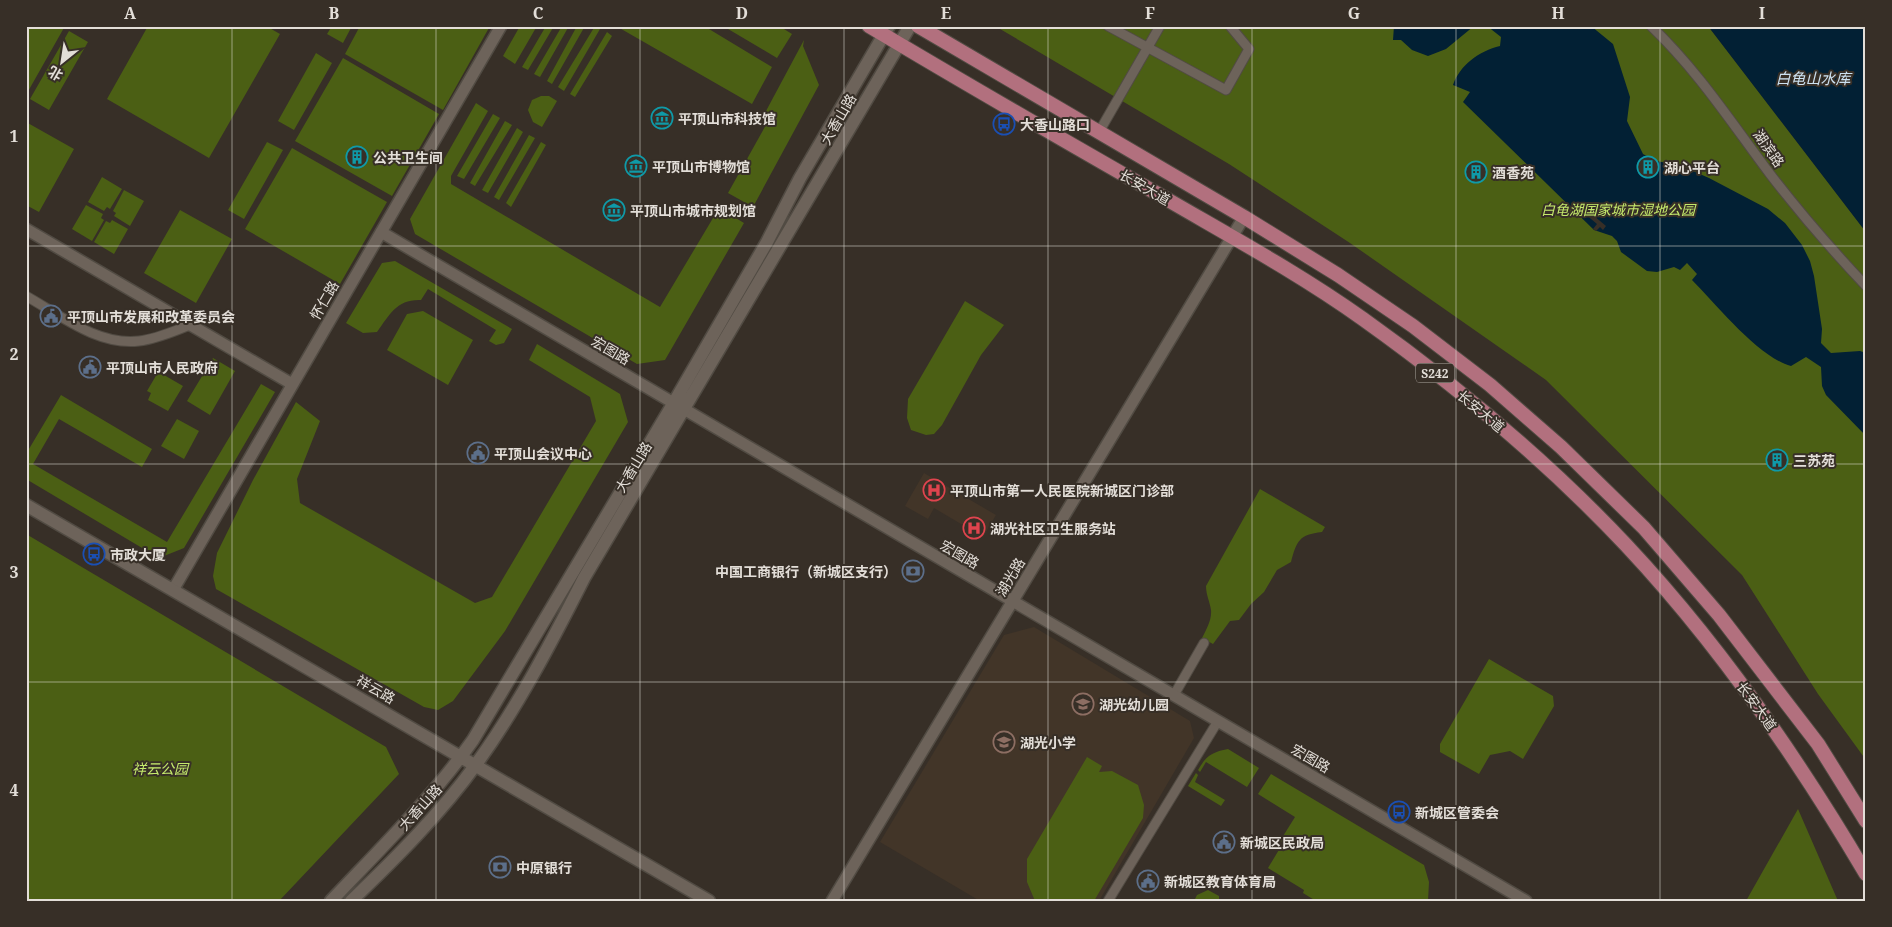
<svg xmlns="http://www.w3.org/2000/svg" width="1892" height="927" font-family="'Noto Serif','Noto Sans SC',serif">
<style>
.built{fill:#423528}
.green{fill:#4b5f14}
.water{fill:#022034}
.pier{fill:#372f27}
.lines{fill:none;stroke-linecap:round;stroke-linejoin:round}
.minor-casing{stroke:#514b43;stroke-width:11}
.tertiary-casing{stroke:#514b43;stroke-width:14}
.secondary-casing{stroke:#514b43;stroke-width:15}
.primary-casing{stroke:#514b43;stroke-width:16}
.minor{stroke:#6d635a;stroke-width:9}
.tertiary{stroke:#6d635a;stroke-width:11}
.secondary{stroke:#6d635a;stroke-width:12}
.primary{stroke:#b2707e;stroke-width:14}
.grid{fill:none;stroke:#e3ded8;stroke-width:1;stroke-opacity:0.55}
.labels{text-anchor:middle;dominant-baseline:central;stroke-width:4;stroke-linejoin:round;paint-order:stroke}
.shield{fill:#372f27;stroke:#afaaa3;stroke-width:1}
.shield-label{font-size:12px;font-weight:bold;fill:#e3ded8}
.poi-label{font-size:14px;font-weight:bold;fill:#e3ded8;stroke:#372f27;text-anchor:start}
.street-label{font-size:14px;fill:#e3ded8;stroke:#372f27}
.park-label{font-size:14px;font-style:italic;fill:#c4e96c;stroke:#372f27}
.water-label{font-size:15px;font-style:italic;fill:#cce1f1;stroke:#372f27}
.neatline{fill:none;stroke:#e3ded8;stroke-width:2}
.grid-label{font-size:16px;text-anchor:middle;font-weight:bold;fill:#e3ded8}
</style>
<rect width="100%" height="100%" fill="#372f27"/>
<!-- built -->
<path class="built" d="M924 473 996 515 983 537 934 508 928 519 905 506Z
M1034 627 1190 721 1194 738 1099 901H980L880 842 1004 635Z"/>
<!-- green -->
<path class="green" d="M26 26H65L26 95Z
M148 26H266L280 34 209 158 107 99Z
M332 26H352L343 43 327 34Z
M360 26H490L443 110 345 54Z
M520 26H537L515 64 503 56Z
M546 26H554L528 70 522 67Z
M562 26H569L540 77 534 74Z
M577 26H585L552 84 547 81Z
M595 26 600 29 564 91 558 87Z
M616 26H704L772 67 752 104Z
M723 26H779L792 34 777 58Z
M995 26H1708L1866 232V760L1818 694 1742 575 1546 380 1350 243 1229 164Z
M69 31 88 42 49 110 30 99Z
M607 32 612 36 575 97 570 94Z
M804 40 803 46 819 85 753 207 728 193 771 116 766 111Z
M316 53 332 63 294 130 278 121Z
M343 58 439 114 392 196 295 141Z
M541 96H549L557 101 542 127 533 122 528 110 532 100Z
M476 103 488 111 451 176V184L660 307 719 208 744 223 665 360 637 364 415 234 410 219Z
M493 114 500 118 464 179 457 176Z
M505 121 512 125 475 186 470 183Z
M26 122 74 149 39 212 26 205Z
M517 128 523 132 488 193 482 190Z
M529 135 535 138 499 200 494 197Z
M267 142 283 150 244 219 228 210Z
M541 142 546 145 511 207 506 203Z
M292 148 387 202 340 284 245 229Z
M102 177 122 189 110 209 107 207 104 211 88 202Z
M124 190 144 201 130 226 114 216 116 213 113 211Z
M86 205 103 214 101 218 104 220 92 241 72 229Z
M180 210 232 239 196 303 144 273Z
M112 220 128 229 114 254 94 242 106 221 110 223Z
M395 261 512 329 504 343 496 345 489 341 496 330 428 289 421 300C397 299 390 314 377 332L363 333 346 323 382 263Z
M965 301 1004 325 981 355 942 425 934 434 926 435 911 430 907 418 908 399Z
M423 311 473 340 448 385 387 350 407 314Z
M537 344 620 394 628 422 505 631 453 701 438 710 424 707 216 589 213 576 217 553 253 480 296 402 320 421 297 479 300 503 475 603 492 597 596 421 590 397 529 360Z
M213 358 235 371 210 415 187 401Z
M157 374 164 375 183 386 168 411 148 400 151 393 147 391Z
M261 384 275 392 184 548 159 558 26 479V454L61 395 152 449 142 467 59 419 33 464 167 542Z
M177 419 199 431 184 459 161 446Z
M1260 489 1325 527 1322 532C1299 535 1297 540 1291 562L1277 570 1264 592 1251 604 1239 620 1230 621 1213 644 1202 638C1206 630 1212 620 1211 610 1210 602 1206 595 1206 586Z
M26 534 386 747 399 774 279 901H26Z
M1489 659 1553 696 1554 706 1523 759 1510 751 1490 755 1479 774 1440 752V744Z
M1228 749 1259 768 1247 787 1206 762 1200 772 1198 770C1206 756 1212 752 1228 749Z
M1087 757 1102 766 1099 772 1112 771 1138 785 1144 805 1143 818 1094 901H1035L1027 882V859Z
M1196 773 1198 775 1195 782 1225 800 1221 806 1188 786Z
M1271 774 1424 865 1429 882 1428 901H1316L1303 893 1304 890 1268 868 1283 843 1280 841 1295 817 1258 794Z
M1798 809 1838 901H1746Z
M1208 890 1219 896V901H1194L1197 895Z"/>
<!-- water -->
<path class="water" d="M1394 26H1474L1446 49 1428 56 1412 50 1401 40H1393Z
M1487 26H1591L1613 44 1630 97 1627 121 1643 154 1656 161 1679 165 1709 178 1768 209 1785 223 1802 245 1810 261 1814 276 1822 329 1821 343 1831 353 1860 351 1866 353V436L1826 395 1822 386 1821 367 1806 357 1791 366C1758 357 1717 305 1692 280L1697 274 1687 263 1680 270 1674 267 1657 272 1647 271 1621 252 1617 241 1612 236 1594 230 1463 102 1470 92 1453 85C1460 65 1479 51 1500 46L1501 37Z
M1708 26H1866V232L1862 227Z"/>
<!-- pier -->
<path class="pier" d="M1654 160 1656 161 1652 165 1654 168 1647 174 1641 167 1648 161 1651 164Z
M1587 210 1606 226 1603 230 1600 227 1596 231 1593 229 1597 224 1584 213Z"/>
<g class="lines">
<!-- minor casing -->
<g class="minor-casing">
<path id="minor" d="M1108 26 1226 90 1249 49 1230 26
M1651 26C1698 71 1731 122 1770 174 1800 213 1832 250 1866 286
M1099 132 1160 26
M26 296C60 315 98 346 139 341 157 339 174 331 190 325
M1174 695 1204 643
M1108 901 1218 721"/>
</g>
<!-- tertiary casing -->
<g class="tertiary-casing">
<path id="tertiary" d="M26 229 292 384
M381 232 1526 901
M173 590 501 26
M832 901 1244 217"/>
</g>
<!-- secondary casing -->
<g class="secondary-casing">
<path id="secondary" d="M26 505 709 901
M331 901C380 849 432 798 473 740L673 404 767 242 800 178 889 26
M351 901C396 858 441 813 477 763 519 705 552 641 584 578L910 26"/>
</g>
<!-- primary casing -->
<g class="primary-casing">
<path id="primary" d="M869 26C966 84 1065 141 1163 197 1230 236 1300 274 1363 319 1457 386 1547 461 1626 545 1719 644 1797 757 1866 874
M918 26 1244 217 1338 275 1413 326 1490 385 1561 447 1644 528 1719 615 1818 744 1866 821"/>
</g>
<!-- minor -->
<use href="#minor" class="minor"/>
<!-- tertiary -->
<use href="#tertiary" class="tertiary"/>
<!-- secondary -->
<use href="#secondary" class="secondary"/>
<!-- primary -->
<use href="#primary" class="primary"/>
</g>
<!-- grid -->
<path class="grid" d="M232 26V901M436 26V901M640 26V901M844 26V901M1048 26V901M1252 26V901M1456 26V901M1660 26V901M26 246H1866M26 464H1866M26 682H1866"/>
<!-- icons -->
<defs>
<g id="museum-ring" transform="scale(1.125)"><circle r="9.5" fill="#372f27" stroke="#0f9aa8" stroke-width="1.5"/><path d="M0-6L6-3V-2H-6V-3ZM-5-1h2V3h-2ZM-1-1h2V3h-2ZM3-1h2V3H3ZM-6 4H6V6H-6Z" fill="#0f9aa8"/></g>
<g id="bus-ring" transform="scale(1.125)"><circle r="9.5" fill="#372f27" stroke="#1a4fb4" stroke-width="1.5"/><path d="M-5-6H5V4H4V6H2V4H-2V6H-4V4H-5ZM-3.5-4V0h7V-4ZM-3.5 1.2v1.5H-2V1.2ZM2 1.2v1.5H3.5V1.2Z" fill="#1a4fb4"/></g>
<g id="building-ring" transform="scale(1.125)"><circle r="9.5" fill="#372f27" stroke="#0f9aa8" stroke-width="1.5"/><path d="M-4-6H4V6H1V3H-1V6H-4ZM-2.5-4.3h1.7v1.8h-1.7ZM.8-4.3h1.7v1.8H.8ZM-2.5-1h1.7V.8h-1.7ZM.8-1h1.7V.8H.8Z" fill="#0f9aa8"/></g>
<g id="civic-ring" transform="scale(1.125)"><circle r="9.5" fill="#372f27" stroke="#5c6f8a" stroke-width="1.5"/><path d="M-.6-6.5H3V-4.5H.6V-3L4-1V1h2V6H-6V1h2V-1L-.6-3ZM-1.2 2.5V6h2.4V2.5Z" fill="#5c6f8a"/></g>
<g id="hospital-ring" transform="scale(1.125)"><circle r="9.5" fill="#372f27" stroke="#e0444e" stroke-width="1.5"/><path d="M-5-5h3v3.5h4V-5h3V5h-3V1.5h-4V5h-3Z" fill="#e0444e"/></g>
<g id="bank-ring" transform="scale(1.125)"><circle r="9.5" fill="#372f27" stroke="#5c6f8a" stroke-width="1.5"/><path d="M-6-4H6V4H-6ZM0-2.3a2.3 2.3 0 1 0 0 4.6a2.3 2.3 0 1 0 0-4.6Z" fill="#5c6f8a"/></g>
<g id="school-ring" transform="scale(1.125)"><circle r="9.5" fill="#372f27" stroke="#8d6e63" stroke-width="1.5"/><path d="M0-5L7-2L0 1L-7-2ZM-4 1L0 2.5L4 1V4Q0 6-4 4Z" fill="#8d6e63"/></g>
</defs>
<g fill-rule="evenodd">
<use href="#museum-ring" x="662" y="118"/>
<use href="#bus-ring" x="1004" y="124"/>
<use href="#building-ring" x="357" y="157"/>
<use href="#museum-ring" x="636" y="166"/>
<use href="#building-ring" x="1648" y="167"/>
<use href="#building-ring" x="1476" y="172"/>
<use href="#museum-ring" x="614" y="210"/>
<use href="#civic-ring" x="51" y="316"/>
<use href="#civic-ring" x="90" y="367"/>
<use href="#civic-ring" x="478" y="453"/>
<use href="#building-ring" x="1777" y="460"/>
<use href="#hospital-ring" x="934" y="490"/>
<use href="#hospital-ring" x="974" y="528"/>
<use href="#bus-ring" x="94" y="554"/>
<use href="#bank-ring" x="913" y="571"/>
<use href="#school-ring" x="1083" y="704"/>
<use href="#school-ring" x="1004" y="742"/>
<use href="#bus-ring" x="1399" y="812"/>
<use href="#civic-ring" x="1224" y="842"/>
<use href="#bank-ring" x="500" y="867"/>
<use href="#civic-ring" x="1148" y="881"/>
</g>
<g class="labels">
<!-- shield labels -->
<rect class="shield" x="1416" y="363.5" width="38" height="19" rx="4"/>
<g class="shield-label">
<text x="1435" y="373">S242</text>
</g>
<!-- poi labels -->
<g class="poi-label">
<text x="678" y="118">平顶山市科技馆</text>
<text x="1020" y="124">大香山路口</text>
<text x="373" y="157">公共卫生间</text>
<text x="652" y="166">平顶山市博物馆</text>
<text x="1664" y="167">湖心平台</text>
<text x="1492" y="172">酒香苑</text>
<text x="630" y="210">平顶山市城市规划馆</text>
<text x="67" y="316">平顶山市发展和改革委员会</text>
<text x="106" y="367">平顶山市人民政府</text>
<text x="494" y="453">平顶山会议中心</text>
<text x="1793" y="460">三苏苑</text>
<text x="950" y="490">平顶山市第一人民医院新城区门诊部</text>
<text x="990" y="528">湖光社区卫生服务站</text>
<text x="110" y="554">市政大厦</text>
<text x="897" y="571" text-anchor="end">中国工商银行（新城区支行）</text>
<text x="1099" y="704">湖光幼儿园</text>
<text x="1020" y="742">湖光小学</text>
<text x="1415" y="812">新城区管委会</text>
<text x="1240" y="842">新城区民政局</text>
<text x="516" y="867">中原银行</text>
<text x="1164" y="881">新城区教育体育局</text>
</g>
<!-- street labels -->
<g class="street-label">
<text transform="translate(838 119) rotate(-60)">大香山路</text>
<text transform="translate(1769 148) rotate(55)">湖滨路</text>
<text transform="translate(1145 187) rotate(30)">长安大道</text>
<text transform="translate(324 300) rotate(-60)">怀仁路</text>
<text transform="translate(611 350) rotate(30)">宏图路</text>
<text transform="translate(1481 411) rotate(40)">长安大道</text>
<text transform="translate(633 467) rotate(-59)">大香山路</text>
<text transform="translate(960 554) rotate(30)">宏图路</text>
<text transform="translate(1010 577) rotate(-59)">湖光路</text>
<text transform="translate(376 689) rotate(30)">祥云路</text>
<text transform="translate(1757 706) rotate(54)">长安大道</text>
<text transform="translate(1311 758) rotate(30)">宏图路</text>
<text transform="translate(420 807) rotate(-48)">大香山路</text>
</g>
<!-- park labels -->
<g class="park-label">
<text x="1618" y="209">白龟湖国家城市湿地公园</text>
<text x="160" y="768">祥云公园</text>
</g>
<!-- water labels -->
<g class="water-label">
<text x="1813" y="78">白龟山水库</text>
</g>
</g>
<!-- border -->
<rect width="1892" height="927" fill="none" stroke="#372f27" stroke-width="55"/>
<!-- north arrow -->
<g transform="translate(62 62) rotate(210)" stroke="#372f27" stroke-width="4" paint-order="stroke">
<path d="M0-4L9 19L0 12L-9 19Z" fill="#e3ded8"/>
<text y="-8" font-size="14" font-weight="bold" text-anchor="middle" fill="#e3ded8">北</text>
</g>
<rect x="28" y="28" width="1836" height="872" class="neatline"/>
<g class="grid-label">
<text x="130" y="19">A</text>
<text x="334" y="19">B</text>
<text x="538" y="19">C</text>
<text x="742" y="19">D</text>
<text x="946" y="19">E</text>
<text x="1150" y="19">F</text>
<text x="1354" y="19">G</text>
<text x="1558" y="19">H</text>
<text x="1762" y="19">I</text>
<text x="14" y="142">1</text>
<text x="14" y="360">2</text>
<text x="14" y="578">3</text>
<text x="14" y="796">4</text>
</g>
</svg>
